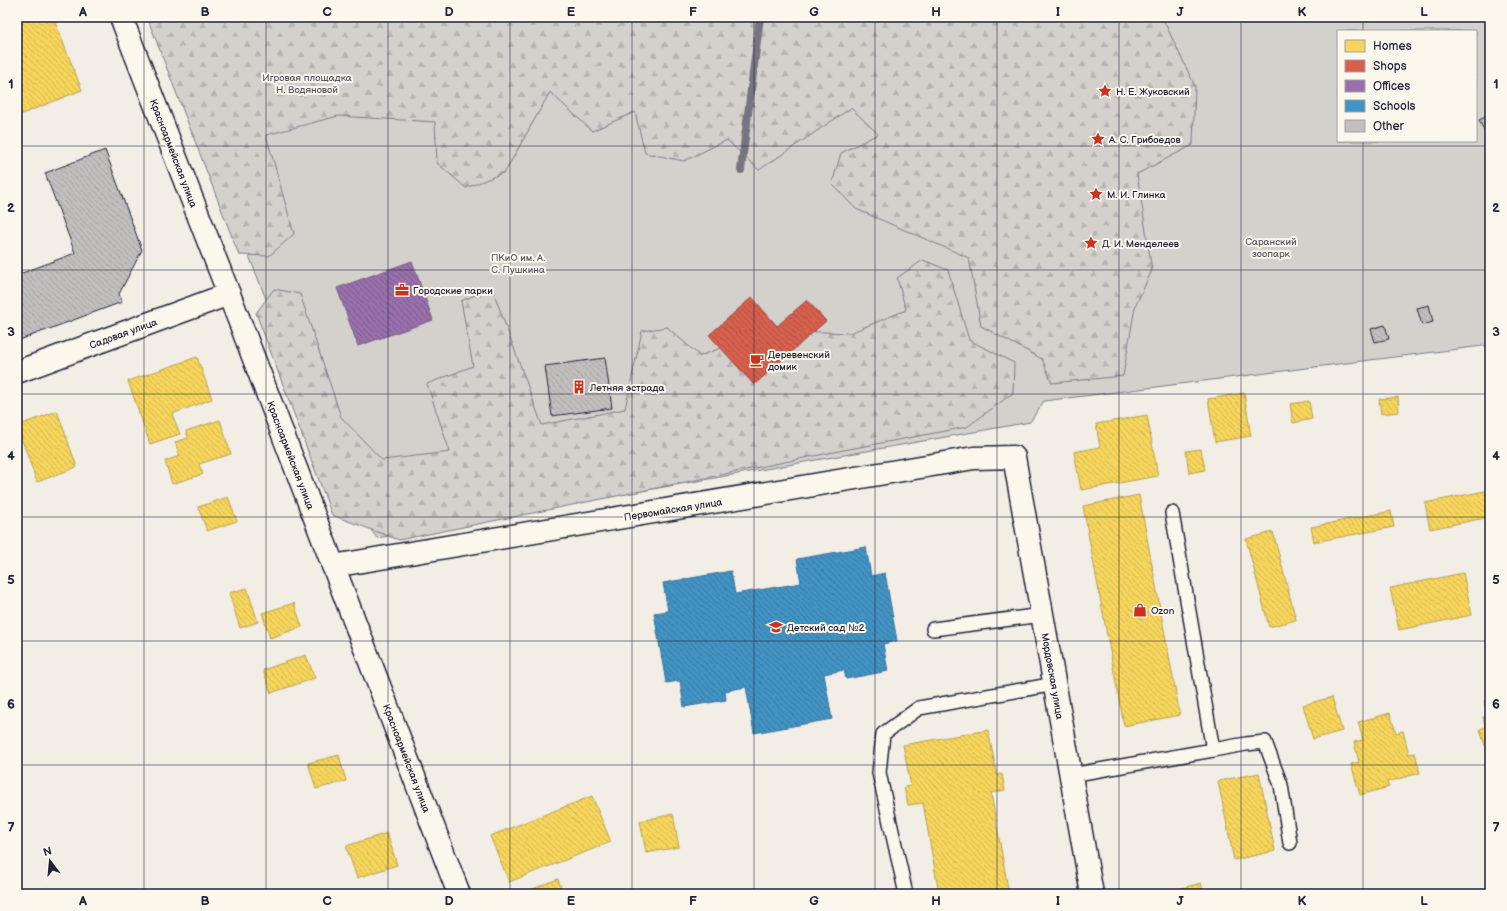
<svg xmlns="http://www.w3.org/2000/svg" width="1507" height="911" font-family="'Balsamiq Sans',sans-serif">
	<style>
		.green { fill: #d4d1cc; stroke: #7b7a84; fill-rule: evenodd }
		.forest { fill: url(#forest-firs); stroke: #7b7a84 }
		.homes { fill: url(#homes-back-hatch); stroke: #b69f52 }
		.shops { fill: url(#shops-back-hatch); stroke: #a04d48 }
		.offices { fill: url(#offices-back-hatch); stroke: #755989 }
		.schools { fill: url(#schools-back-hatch); stroke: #39719a }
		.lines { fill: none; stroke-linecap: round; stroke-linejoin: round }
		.stream { stroke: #76747f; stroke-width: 8 }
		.building { fill: url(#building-back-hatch); stroke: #22223b }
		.service-casing { stroke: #22223b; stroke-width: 16 }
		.minor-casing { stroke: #22223b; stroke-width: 25 }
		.service { stroke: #fbf7ec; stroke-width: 13 }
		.minor { stroke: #fbf7ec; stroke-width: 22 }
		.grid { fill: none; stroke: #22223b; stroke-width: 1; stroke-opacity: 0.55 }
		.labels { text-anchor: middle; stroke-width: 4; stroke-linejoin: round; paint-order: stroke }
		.park-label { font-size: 10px; fill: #575766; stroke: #fbf7ec }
		.poi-label { font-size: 10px; fill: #22223b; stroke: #fbf7ec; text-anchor: start }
		.street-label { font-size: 10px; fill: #22223b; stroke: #fbf7ec }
		.neatline { fill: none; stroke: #22223b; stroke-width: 1.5 }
		.grid-label { font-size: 13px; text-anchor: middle; font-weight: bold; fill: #22223b }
	</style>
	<defs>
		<pattern id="forest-firs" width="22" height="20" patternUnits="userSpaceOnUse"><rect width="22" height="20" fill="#d4d1cc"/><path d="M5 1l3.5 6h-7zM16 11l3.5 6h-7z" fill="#b6b3b0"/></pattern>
		<pattern id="homes-back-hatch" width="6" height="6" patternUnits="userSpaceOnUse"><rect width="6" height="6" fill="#f6d55c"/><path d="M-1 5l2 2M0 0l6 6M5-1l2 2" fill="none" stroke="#d3b751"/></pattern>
		<pattern id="shops-back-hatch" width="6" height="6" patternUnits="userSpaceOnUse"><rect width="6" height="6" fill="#d6604d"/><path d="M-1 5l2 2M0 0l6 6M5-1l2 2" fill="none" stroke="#ad4f41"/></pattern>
		<pattern id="offices-back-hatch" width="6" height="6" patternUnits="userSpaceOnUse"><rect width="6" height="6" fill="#9970ab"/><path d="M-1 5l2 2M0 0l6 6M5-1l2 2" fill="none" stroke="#7c5c8c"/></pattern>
		<pattern id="schools-back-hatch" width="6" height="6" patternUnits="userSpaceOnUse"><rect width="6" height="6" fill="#4393c3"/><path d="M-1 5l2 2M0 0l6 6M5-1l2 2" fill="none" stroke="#3878a0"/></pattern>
		<pattern id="building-back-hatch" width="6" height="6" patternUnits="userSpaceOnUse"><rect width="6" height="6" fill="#c2bebe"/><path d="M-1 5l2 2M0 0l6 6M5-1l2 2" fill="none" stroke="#a6a3a4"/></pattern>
	</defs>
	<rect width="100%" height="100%" fill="#f2eee5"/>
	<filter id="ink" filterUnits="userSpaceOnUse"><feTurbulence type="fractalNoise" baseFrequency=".025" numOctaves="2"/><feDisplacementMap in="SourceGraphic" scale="8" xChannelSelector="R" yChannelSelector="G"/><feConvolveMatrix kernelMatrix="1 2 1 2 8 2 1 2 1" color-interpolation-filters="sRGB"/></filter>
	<g filter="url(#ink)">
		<path class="green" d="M 154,17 L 1490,17 L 1490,345 L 1044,401 L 1030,422 L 377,538 L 344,495 ZM 1338,31 L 1476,31 L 1476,141 L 1338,141 Z"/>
		<g class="forest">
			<polygon points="147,17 1162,17 1195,86 1193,145 1137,174 1152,270 1135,307 1123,376 1052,383 1042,359 981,326 969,258 856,209 832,184 841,153 878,134 851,108 759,170 727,140 684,161 645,153 635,112 592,131 550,92 505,172 466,188 437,163 435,122 338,116 266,135 294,234 269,256 239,255"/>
			<polygon points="923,260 948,270 969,340 1014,363 1013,393 967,427 844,450 399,540 332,515 256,313 274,289 300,294 341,417 382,460 450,452 427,384 473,366 461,301 492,288 542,425 625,409 642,331 667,327 700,356 768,330 850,333 906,310 897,278"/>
		</g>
		<g class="homes">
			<polygon points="17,17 53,17 82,90 17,116"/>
			<polygon points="197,357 212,399 172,414 180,434 150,444 128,381"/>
			<polygon points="1244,393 1251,436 1215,442 1208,399"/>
			<polygon points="1398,397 1399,412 1381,414 1379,399"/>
			<polygon points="1309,401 1312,419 1293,423 1290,404"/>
			<polygon points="57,411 77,467 37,482 17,426"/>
			<polygon points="1147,415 1158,476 1081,490 1074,452 1100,447 1096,424"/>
			<polygon points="220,420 231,454 199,464 203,474 172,484 165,461 180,456 175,442 188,438 186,431"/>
			<polygon points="1201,449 1205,470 1189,473 1186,451"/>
			<polygon points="1490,490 1490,517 1430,529 1425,503"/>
			<polygon points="1139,495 1180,715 1124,726 1083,506"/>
			<polygon points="228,497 237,521 207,531 198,507"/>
			<polygon points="1391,511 1394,527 1314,542 1311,527"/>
			<polygon points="1273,532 1296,620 1269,627 1246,539"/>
			<polygon points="1463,573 1472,615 1399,630 1390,588"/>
			<polygon points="247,588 258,622 240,628 229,593"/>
			<polygon points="294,603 302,627 270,638 262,613"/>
			<polygon points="306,655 315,678 271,693 263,670"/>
			<polygon points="1332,697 1342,731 1313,739 1303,705"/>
			<polygon points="1490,699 1490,745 1485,746 1480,729 1485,727 1483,717 1488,716 1484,701"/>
			<polygon points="1390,713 1396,733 1403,731 1409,754 1415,753 1420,773 1387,782 1389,787 1360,795 1351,764 1359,762 1354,742 1363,740 1358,722"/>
			<polygon points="988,730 997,775 1002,774 1005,790 991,793 1009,894 939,894 923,803 908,805 904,787 911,786 903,745"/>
			<polygon points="339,755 346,781 316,789 308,763"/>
			<polygon points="1259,773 1275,851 1234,860 1218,781"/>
			<polygon points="592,796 611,842 509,882 490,836"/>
			<polygon points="673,814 679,847 646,853 640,821"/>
			<polygon points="387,833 397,865 357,878 346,846"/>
			<polygon points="558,879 563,894 520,894"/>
			<polygon points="1201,883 1204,894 1159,894"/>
		</g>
		<polygon class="shops" points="752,297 777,326 807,300 826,321 754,385 709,335"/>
		<polygon class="offices" points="412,261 433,320 358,346 337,288"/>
		<polygon class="schools" points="866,547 871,576 885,573 897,641 883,644 888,671 846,679 844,670 824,674 832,719 754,733 746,687 725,691 726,700 684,707 680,681 666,683 654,613 668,611 663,583 731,571 735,594 801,583 797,559"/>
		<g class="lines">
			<polyline class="stream" points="741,170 760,17"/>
		</g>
		<g class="building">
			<polygon points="1490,115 1490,143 1479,120"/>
			<polygon points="105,150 142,250 119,294 122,302 17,341 17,275 75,253 45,173"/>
			<polygon points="1429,305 1433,322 1422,325 1417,308"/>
			<polygon points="1385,325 1389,339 1375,342 1371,329"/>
			<polygon points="605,358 612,408 552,416 545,366"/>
		</g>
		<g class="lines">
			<g class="service-casing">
				<g id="service">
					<polyline points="933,629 1042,615"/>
					<polyline points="1213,750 1246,744 1265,742 1281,785 1290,843"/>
					<polyline points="1071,775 1213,750 1172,513"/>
					<polyline points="906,894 879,773 883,734 919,708 1055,684"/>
				</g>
			</g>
			<g class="minor-casing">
				<g id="minor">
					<polyline points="121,17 241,325 459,894"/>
					<polyline points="17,372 229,294"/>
					<polyline points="333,566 974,458 1014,457 1092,894"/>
				</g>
			</g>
			<use href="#service" class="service"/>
			<use href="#minor" class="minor"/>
		</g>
	</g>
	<path class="grid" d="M 144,17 L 144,894M 266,17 L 266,894M 388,17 L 388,894M 510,17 L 510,894M 632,17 L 632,894M 754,17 L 754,894M 875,17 L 875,894M 997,17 L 997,894M 1119,17 L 1119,894M 1241,17 L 1241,894M 1363,17 L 1363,31M 1363,141 L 1363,894M 17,146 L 1490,146M 17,270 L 1490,270M 17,394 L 1490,394M 17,517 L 1490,517M 17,641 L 1490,641M 17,765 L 1490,765"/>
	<defs>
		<g id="sight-bare" transform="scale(1.08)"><path d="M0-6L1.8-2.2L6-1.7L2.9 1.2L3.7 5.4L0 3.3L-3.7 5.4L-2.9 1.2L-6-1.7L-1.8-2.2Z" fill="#c8321e" stroke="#fbf7ec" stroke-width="2.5" paint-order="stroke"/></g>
		<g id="office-bare" transform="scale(1.08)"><path d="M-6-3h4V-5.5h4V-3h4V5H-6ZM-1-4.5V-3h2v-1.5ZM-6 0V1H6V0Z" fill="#c8321e" stroke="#fbf7ec" stroke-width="2.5" paint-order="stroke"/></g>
		<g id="cafe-bare" transform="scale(1.08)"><path d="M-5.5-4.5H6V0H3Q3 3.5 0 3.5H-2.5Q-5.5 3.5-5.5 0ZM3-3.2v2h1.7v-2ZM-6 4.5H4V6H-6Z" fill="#c8321e" stroke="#fbf7ec" stroke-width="2.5" paint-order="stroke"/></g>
		<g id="building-bare" transform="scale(1.08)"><path d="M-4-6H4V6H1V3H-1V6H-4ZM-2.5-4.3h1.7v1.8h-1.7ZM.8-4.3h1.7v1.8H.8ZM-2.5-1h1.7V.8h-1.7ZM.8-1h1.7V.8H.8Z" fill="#c8321e" stroke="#fbf7ec" stroke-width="2.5" paint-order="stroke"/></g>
		<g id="shop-bare" transform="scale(1.08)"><path d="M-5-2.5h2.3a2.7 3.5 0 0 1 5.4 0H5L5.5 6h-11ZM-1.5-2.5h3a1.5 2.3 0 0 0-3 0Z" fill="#c8321e" stroke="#fbf7ec" stroke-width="2.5" paint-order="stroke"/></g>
		<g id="school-bare" transform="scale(1.08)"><path d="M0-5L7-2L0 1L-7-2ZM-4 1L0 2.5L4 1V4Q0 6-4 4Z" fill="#c8321e" stroke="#fbf7ec" stroke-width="2.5" paint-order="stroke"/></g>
	</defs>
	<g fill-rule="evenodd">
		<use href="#sight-bare" x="1105" y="91"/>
		<use href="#sight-bare" x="1098" y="139"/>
		<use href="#sight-bare" x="1096" y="194"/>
		<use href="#sight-bare" x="1091" y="243"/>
		<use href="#office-bare" x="402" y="290"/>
		<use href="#cafe-bare" x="757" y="360"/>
		<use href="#building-bare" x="579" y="387"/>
		<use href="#shop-bare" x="1140" y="610"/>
		<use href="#school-bare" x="776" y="627"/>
	</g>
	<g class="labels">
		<g class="park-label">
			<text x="307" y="81">Игровая площадка<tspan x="307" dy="12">Н. Водяновой</tspan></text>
			<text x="1271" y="245">Саранский<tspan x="1271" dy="12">зоопарк</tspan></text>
			<text x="518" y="261">ПКиО им. А.<tspan x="518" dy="12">С. Пушкина</tspan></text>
		</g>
		<g class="poi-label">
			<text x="1116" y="95">Н. Е. Жуковский</text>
			<text x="1109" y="143">А. С. Грибоедов</text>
			<text x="1107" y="198">М. И. Глинка</text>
			<text x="1102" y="247">Д. И. Менделеев</text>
			<text x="413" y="294">Городские парки</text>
			<text x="768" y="358">Деревенский<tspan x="768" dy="12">домик</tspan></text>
			<text x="590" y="391">Летняя эстрада</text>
			<text x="1151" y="614">Ozon</text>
			<text x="787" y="631">Детский сад №2</text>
		</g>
		<g class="street-label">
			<text transform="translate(174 153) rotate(69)" y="4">Красноармейская улица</text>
			<text transform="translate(123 333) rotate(-20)" y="4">Садовая улица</text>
			<text transform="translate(291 455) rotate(69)" y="4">Красноармейская улица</text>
			<text transform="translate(673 509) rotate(-9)" y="4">Первомайская улица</text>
			<text transform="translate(1053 676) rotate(80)" y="4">Мордовская улица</text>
			<text transform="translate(407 758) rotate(69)" y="4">Красноармейская улица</text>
		</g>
	</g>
	<rect width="1507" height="911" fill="none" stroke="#fbf7ec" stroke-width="44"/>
	<rect x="1337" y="30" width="140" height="112" fill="#fbf7ec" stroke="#a4a2a5"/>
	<rect x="1345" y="40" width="20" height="12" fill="#f6d55c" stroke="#a4a2a5"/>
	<text x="1373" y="50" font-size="12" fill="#22223b">Homes</text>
	<rect x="1345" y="60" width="20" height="12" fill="#d6604d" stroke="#a4a2a5"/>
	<text x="1373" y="70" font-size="12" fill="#22223b">Shops</text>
	<rect x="1345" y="80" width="20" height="12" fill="#9970ab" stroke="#a4a2a5"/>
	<text x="1373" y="90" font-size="12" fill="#22223b">Offices</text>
	<rect x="1345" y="100" width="20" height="12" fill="#4393c3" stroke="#a4a2a5"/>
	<text x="1373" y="110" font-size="12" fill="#22223b">Schools</text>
	<rect x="1345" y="120" width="20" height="12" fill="#c2bebe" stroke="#a4a2a5"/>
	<text x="1373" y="130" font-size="12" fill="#22223b">Other</text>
	<g transform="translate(50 861) rotate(344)" stroke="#fbf7ec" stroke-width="3" paint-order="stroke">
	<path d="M0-3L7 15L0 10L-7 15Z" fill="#22223b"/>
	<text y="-6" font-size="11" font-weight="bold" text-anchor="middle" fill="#22223b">N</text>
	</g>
	<rect x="22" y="22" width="1463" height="867" class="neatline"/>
	<g class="grid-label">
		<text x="83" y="16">A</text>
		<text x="205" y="16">B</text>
		<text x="327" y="16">C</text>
		<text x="449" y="16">D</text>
		<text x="571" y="16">E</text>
		<text x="693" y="16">F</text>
		<text x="814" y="16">G</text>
		<text x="936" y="16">H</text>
		<text x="1058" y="16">I</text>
		<text x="1180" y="16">J</text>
		<text x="1302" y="16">K</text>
		<text x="1424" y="16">L</text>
		<text x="11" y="88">1</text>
		<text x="1496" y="88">1</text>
		<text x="11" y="212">2</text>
		<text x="1496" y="212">2</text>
		<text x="11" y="336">3</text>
		<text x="1496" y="336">3</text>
		<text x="11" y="460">4</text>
		<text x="1496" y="460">4</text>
		<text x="11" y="584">5</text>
		<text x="1496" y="584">5</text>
		<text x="11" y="708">6</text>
		<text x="1496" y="708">6</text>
		<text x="11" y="832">7</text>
		<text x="1496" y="832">7</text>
		<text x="83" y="905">A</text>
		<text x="205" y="905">B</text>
		<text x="327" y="905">C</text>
		<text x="449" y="905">D</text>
		<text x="571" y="905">E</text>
		<text x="693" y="905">F</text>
		<text x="814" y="905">G</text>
		<text x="936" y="905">H</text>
		<text x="1058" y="905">I</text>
		<text x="1180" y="905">J</text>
		<text x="1302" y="905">K</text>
		<text x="1424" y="905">L</text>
	</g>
</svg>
